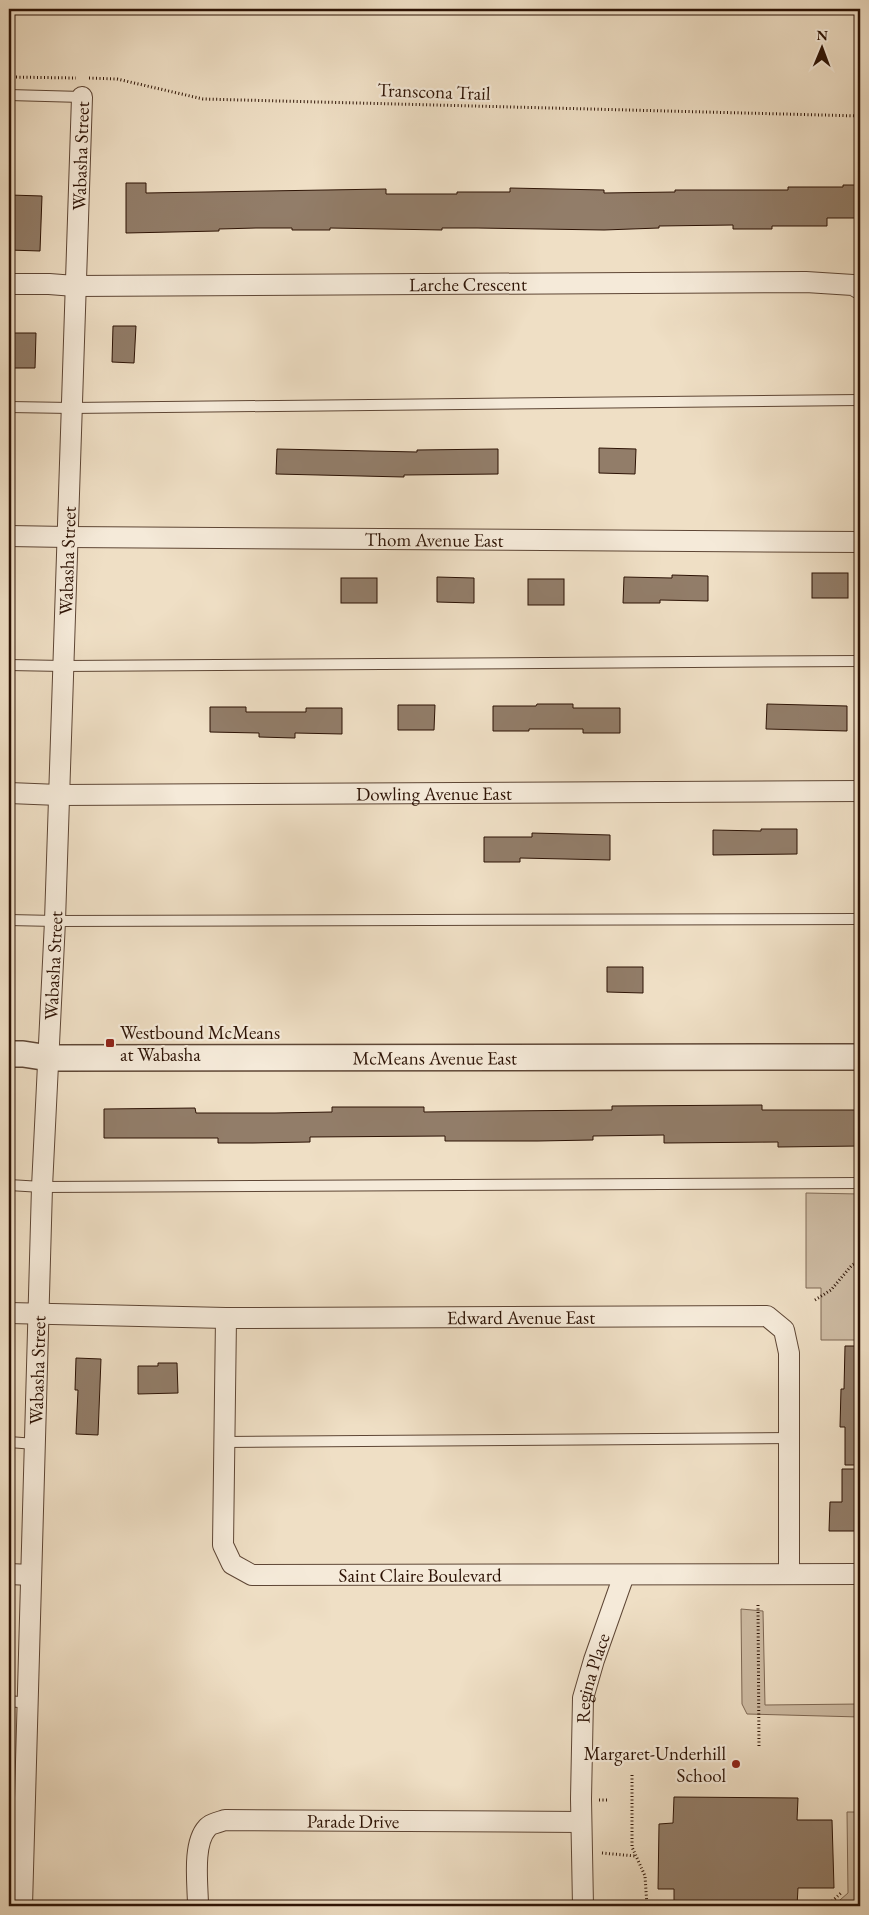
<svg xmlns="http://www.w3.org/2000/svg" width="869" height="1915" font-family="'EB Garamond',serif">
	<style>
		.green { fill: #cebca4; stroke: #7e6854 }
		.building { fill: #927d69; stroke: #2d1305 }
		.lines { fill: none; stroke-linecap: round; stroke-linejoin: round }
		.service-casing { stroke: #5e4635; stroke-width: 12 }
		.minor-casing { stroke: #5e4635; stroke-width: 22 }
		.tertiary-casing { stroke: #5e4635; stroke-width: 28 }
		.path { stroke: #2d1305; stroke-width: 3; stroke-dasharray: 1 2.5; stroke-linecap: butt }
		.service { stroke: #f5ead9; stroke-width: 10 }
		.minor { stroke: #f5ead9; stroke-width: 20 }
		.tertiary { stroke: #f5ead9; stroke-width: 25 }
		.poi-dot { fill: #8f2418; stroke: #f5ead9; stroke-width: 2 }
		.labels { text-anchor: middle; stroke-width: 4.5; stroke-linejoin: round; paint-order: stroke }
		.street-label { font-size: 19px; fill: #2d1305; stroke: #f5ead9 }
		.poi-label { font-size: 19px; fill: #2d1305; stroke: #f5ead9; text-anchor: start }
	</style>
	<rect width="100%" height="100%" fill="#efdfc5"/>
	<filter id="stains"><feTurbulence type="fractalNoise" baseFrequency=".004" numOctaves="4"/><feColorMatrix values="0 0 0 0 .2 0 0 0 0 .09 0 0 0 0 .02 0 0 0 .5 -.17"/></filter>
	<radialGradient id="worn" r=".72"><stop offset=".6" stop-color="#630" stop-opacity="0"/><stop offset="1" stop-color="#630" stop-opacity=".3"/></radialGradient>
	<g class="green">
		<polygon points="806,1193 860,1194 860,1340 821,1340 821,1288 806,1288"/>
		<polygon points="741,1609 763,1611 765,1705 860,1704 860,1717 747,1714 742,1704"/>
		<polygon points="847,1812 860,1812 860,1906 833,1906 848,1893"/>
	</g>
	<g class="building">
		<polygon points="126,183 146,183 146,193 386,189 386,194 457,194 457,192 510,192 510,188 604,190 604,193 675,192 675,190 788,190 788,187 843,187 843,185 860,185 860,218 827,218 827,226 772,226 772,229 733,229 733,225 659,226 659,228 604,230 477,228 442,228 442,230 330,228 330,230 292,230 292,228 256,228 219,229 219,231 126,233"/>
		<polygon points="10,195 42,196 40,251 9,250"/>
		<polygon points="113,326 136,326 134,363 112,362"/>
		<polygon points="11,333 36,333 35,368 10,368"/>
		<polygon points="599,448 636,449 635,474 599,473"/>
		<polygon points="277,449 417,452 417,450 498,449 498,474 404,475 404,477 276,474"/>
		<rect x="812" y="573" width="36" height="25"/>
		<polygon points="672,575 708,576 708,601 660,600 660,603 623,603 624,577 672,578"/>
		<polygon points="437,577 474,578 474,603 437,602"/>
		<rect x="341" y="578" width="36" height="25"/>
		<rect x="528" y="579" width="36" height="26"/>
		<polygon points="537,704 573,704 573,708 620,708 620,733 583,733 583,729 529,729 529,731 493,731 493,706 536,706"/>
		<polygon points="767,704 847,706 847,731 766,729"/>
		<polygon points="398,705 435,705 434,730 398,730"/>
		<polygon points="210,707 246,707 246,712 306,712 306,708 342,708 342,734 295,733 295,738 259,737 259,733 210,732"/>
		<polygon points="761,829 797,829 797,854 713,855 713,830 761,831"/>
		<polygon points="532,833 610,835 610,860 520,858 520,862 484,862 484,837 532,837"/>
		<polygon points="607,967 643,967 643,993 607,992"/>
		<polygon points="762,1105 762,1110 860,1110 860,1146 778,1147 778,1142 664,1143 664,1135 593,1136 593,1140 538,1141 445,1141 445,1136 310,1137 310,1142 253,1143 218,1143 218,1138 104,1138 104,1109 195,1108 196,1113 275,1113 332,1112 332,1107 424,1107 424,1112 502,1111 612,1110 612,1106"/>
		<polygon points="845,1346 860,1346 860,1465 845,1465 845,1427 840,1427 841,1389 844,1389"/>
		<polygon points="76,1358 101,1359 98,1435 76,1434 78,1390 75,1390"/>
		<polygon points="158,1363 177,1363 178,1393 138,1394 138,1366 158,1366"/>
		<polygon points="842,1469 860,1469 860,1531 829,1531 830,1502 842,1502"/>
		<polygon points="674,1797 798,1798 797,1820 832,1820 834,1888 798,1888 797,1906 674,1906 674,1889 658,1889 659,1824 673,1823"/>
	</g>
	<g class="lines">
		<g class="service-casing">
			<g id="service">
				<polyline points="9,95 82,97"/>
				<polyline points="9,407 71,408 860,400"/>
				<polyline points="9,665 63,666 860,661"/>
				<polyline points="9,920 55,921 860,919"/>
				<polyline points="9,1185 42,1187 860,1183"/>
				<polyline points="9,1442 35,1444"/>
				<polyline points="225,1442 789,1438"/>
				<polyline points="9,1701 28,1703"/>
			</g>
		</g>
		<g class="minor-casing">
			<g id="minor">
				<path id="s1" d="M 9,284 L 49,284 L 75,286 L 806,282 L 853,285 L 860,289"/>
				<path id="s2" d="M 9,536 L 67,537 L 860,542"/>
				<path id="s3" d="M 9,793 L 59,795 L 860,791"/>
				<path id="s4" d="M 9,1313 L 226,1318 L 767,1316 L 784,1330 L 789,1353 L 789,1574"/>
				<path id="s5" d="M 226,1318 L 223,1545 L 232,1564 L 252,1575 L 860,1574"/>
				<polyline points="9,1574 31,1575"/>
				<path id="s6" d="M 22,1906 L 42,1187 L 55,921 L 82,97"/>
				<path id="s7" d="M 198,1906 C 198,1886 192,1844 207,1828 C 210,1824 219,1822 225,1820 L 581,1822"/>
				<path id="s8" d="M 583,1906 L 581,1799 L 583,1698 L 594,1660 L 624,1575"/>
			</g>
		</g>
		<g class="tertiary-casing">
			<g id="tertiary">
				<path id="s9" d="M 9,1054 L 23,1054 L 49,1058 L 860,1057"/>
			</g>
		</g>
		<g class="path">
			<polyline points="9,77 76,78"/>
			<polyline points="89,78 117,79 203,99 860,116"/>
			<polyline points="815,1300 831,1290 852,1265 860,1261"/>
			<polyline points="758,1605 759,1748"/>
			<polyline points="632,1775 632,1847 645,1876 647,1906"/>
			<polyline points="599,1800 609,1800"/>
			<polyline points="602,1853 635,1856"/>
			<polyline points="827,1906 841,1893"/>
		</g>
		<use href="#service" class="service"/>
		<use href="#minor" class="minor"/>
		<use href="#tertiary" class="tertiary"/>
	</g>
	<g class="poi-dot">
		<rect x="105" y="1038" width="10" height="10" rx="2.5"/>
		<circle cx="736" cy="1764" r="5"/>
	</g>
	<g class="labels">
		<g class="street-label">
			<text transform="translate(434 91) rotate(2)" y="7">Transcona Trail</text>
			<text dy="7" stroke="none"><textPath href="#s6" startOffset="1751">Wabasha Street</textPath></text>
			<text dy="7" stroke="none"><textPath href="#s1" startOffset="459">Larche Crescent</textPath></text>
			<text dy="7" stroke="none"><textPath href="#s2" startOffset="425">Thom Avenue East</textPath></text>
			<text dy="7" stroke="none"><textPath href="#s6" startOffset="1346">Wabasha Street</textPath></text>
			<text dy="7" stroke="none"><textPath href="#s3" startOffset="425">Dowling Avenue East</textPath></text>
			<text dy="7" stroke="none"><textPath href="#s6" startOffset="941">Wabasha Street</textPath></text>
			<text dy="7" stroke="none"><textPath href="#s9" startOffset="426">McMeans Avenue East</textPath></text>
			<text dy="7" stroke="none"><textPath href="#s4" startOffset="512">Edward Avenue East</textPath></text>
			<text dy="7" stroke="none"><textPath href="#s6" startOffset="536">Wabasha Street</textPath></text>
			<text dy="7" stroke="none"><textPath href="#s5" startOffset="439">Saint Claire Boulevard</textPath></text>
			<text dy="7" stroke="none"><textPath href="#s8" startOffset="229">Regina Place</textPath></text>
			<text dy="7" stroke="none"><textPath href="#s7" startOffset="228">Parade Drive</textPath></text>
		</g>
		<g class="poi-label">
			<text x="120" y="1039">Westbound McMeans<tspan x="120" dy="22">at Wabasha</tspan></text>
			<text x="726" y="1760" text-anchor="end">Margaret-Underhill<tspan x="726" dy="22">School</tspan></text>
		</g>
	</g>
	<rect width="869" height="1915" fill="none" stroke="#efdfc5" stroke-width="30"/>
	<rect x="10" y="10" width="849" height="1895" fill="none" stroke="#2d1305" stroke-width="2.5"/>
	<rect x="15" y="15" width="839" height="1885" fill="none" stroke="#2d1305"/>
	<g transform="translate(822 48) rotate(1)" stroke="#f5ead9" stroke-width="4" paint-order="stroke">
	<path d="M0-4L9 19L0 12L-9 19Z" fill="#2d1305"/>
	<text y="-8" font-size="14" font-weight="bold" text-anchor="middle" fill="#2d1305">N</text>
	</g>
	<rect width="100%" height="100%" filter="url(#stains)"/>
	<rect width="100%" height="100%" fill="url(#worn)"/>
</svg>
